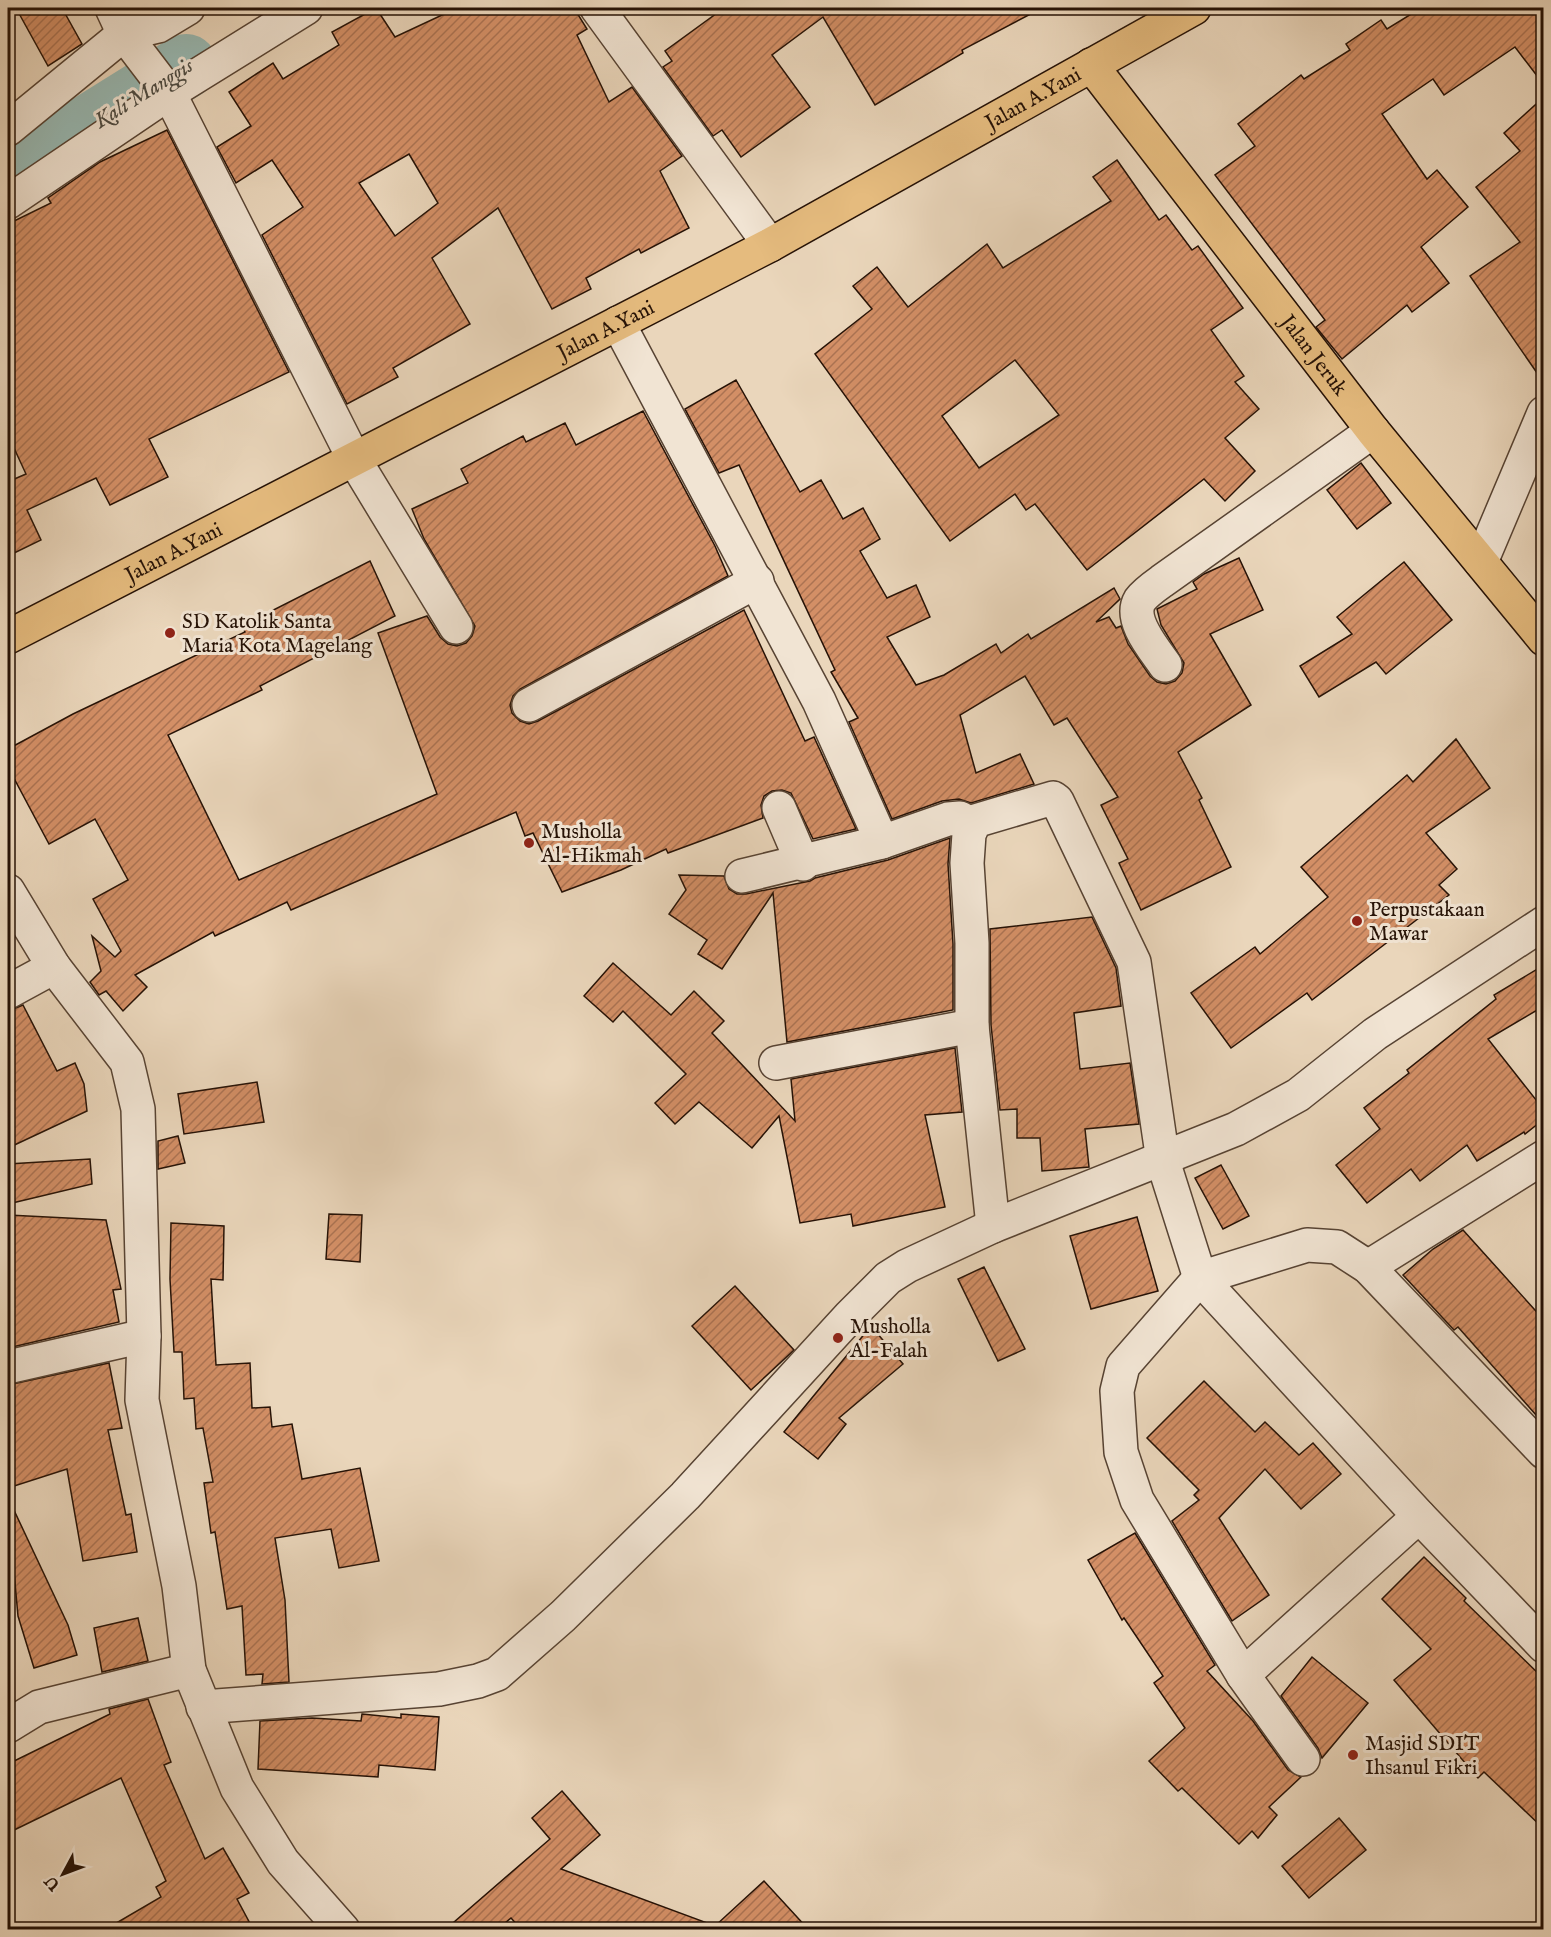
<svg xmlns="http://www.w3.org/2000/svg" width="1551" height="1937" font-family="'IM FELL English',serif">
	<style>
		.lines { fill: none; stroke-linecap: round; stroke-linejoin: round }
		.river { stroke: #98b9b3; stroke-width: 64 }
		.building { fill: url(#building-hatch); stroke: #261206; stroke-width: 1.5; fill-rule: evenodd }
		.minor-casing { stroke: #574333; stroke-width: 36 }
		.major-casing { stroke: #261206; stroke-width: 36 }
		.highway-casing { stroke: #261206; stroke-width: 36 }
		.minor { stroke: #f1e4d3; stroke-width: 33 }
		.major { stroke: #e5bb7e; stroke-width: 33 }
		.highway { stroke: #e5bb7e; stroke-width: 33 }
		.poi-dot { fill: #8f2418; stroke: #f1e4d3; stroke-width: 2 }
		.labels { text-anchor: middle; stroke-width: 6; stroke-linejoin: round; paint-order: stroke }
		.street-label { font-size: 21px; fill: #261206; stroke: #f1e4d3 }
		.poi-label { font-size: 21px; fill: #261206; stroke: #f1e4d3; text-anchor: start }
		.water-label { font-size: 22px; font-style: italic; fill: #4e4c43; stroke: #f1e4d3 }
	</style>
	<defs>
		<pattern id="building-hatch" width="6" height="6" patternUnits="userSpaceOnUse" patternTransform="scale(1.5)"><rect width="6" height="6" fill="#d38f66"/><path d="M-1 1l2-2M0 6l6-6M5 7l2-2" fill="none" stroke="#ab7352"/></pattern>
	</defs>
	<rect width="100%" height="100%" fill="#ead6bb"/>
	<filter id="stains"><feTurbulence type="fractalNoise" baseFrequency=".00333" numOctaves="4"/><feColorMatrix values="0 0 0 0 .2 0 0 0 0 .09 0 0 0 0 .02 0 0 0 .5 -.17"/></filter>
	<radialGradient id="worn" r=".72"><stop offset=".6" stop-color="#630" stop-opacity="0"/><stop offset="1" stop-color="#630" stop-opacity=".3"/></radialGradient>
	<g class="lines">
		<polyline class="river" points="8,177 186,66"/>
	</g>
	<g class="building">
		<polygon points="16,8 62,8 82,44 48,66"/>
		<path d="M 376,8 L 395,37 L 457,8 L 574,8 L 587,29 L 577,35 L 609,102 L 632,87 L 682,156 L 660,171 L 689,228 L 641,253 L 639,249 L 586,278 L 591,289 L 552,309 L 498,208 L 432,258 L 470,324 L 393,368 L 398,377 L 347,404 L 262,235 L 303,207 L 272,160 L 236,183 L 217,147 L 251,126 L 229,92 L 273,63 L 283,79 L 339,45 L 332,32 ZM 409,154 L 438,203 L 395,236 L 359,183 Z"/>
		<polygon points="724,8 1042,8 962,50 963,53 875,105 823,17 772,55 810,107 741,157 722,130 713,136 663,67 672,61 665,51"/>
		<polygon points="1421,8 1544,8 1544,85 1515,47 1444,95 1433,79 1382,114 1427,179 1437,170 1468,207 1421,247 1449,283 1412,312 1407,305 1342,359 1316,327 1325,320 1215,175 1255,146 1238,124 1301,75 1304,79 1350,50 1346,44 1381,20 1387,29"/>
		<polygon points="1544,97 1544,383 1470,276 1520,242 1476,187 1520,151 1504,133"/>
		<polygon points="167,130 289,372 149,439 168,477 110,505 96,478 27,510 41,540 8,556 8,470 12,480 26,474 8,435 8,224 51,203 48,198 100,162"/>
		<path d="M 1117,160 L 1159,220 L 1166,215 L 1192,250 L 1198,246 L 1243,308 L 1211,330 L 1244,376 L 1235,382 L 1259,409 L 1225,438 L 1255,471 L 1225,501 L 1204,479 L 1087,570 L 1035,504 L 1026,510 L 1015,494 L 950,541 L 815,354 L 872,309 L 853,286 L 877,267 L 908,307 L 987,244 L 1003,268 L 1111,201 L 1093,177 ZM 1015,360 L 1059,415 L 979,468 L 942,416 Z"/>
		<polygon points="736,380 800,492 821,480 843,519 863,508 880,539 860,551 887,598 916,585 930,617 887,637 916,685 944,675 996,644 1001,653 1028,634 1031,639 1114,588 1120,599 1096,622 1109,617 1116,628 1121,626 1128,644 1150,676 1157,682 1166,684 1175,681 1182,673 1184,663 1161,625 1157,609 1197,589 1193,582 1204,574 1239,558 1263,610 1210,634 1251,705 1178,752 1202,798 1199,800 1231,867 1141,910 1119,863 1128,859 1101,805 1118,797 1067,718 1054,725 1025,676 960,715 976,773 1020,754 1034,784 971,803 959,799 942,801 892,819 849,722 858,718 831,672 835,670 739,465 719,473 685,409"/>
		<polygon points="643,411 715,546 728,576 520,689 513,696 510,705 512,713 520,721 529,724 538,721 744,610 805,741 814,737 856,829 813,839 791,793 782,790 772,791 764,796 761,805 763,818 668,853 666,849 621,870 562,892 533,833 525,836 516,812 291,910 287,902 215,936 213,932 135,975 147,987 123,1011 106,991 99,995 90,982 101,971 92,936 115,957 121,951 93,899 128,880 95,819 49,844 8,767 8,749 73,714 245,632 242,626 370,561 395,616 260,686 262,690 168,735 239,880 437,794 378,633 427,616 440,637 448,644 457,646 466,643 472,636 475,626 424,539 412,509 468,483 461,469 523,436 526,442 565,423 576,445"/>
		<polygon points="1361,463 1391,503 1357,529 1327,490"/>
		<polygon points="1404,562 1452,620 1386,674 1376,662 1319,697 1300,666 1352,634 1337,617"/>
		<polygon points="1456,739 1490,788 1426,833 1457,869 1439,885 1449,895 1312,1000 1307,993 1231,1048 1191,993 1255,947 1260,954 1328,897 1301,867 1407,775 1413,782"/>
		<polygon points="950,838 948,864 953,944 953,1010 787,1042 773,893 722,969 698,954 707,940 669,914 686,890 679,875 724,876 729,889 737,894 746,894 810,881 815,878 888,860"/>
		<polygon points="1092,917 1116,968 1121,1006 1074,1013 1080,1069 1130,1063 1139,1124 1085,1129 1089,1167 1042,1171 1040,1138 1017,1138 1017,1109 1000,1110 991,1025 990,929"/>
		<polygon points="613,963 671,1015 694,991 724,1021 712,1033 795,1121 791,1079 955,1048 962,1112 925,1115 945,1207 853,1226 851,1214 800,1223 779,1116 752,1148 699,1102 675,1124 655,1103 686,1074 623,1011 613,1022 584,996"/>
		<polygon points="1544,965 1544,1006 1488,1039 1544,1110 1544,1119 1525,1134 1524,1132 1477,1161 1467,1145 1420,1181 1411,1169 1367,1203 1336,1165 1380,1129 1364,1108 1409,1073 1407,1070 1496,999 1494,995"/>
		<polygon points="23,1005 57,1071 75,1063 84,1084 87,1111 8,1148 8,1011"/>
		<polygon points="257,1082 264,1122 184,1134 178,1094"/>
		<polygon points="178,1136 185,1163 158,1169 158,1141"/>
		<polygon points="90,1159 92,1184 8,1204 8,1164"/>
		<polygon points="1221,1165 1249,1216 1223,1229 1195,1178"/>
		<polygon points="329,1214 362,1215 360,1262 326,1259"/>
		<polygon points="8,1215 106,1220 121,1289 113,1290 119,1322 8,1348"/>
		<polygon points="1137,1217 1158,1291 1091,1309 1070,1236"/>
		<polygon points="171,1223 224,1226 223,1280 211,1279 216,1365 250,1363 252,1408 270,1407 272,1427 292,1424 302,1479 360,1468 379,1561 339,1568 331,1529 275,1538 285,1600 289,1682 262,1684 263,1674 246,1675 242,1606 227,1609 215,1532 211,1533 204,1483 213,1482 203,1428 196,1429 194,1398 184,1399 182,1352 174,1352 170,1279"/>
		<polygon points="1463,1230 1544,1320 1544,1424 1458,1327 1454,1330 1403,1275 1433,1249"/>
		<polygon points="984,1267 1025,1349 998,1361 958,1279"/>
		<polygon points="735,1286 794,1350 751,1390 692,1326"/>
		<polygon points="871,1326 903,1364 839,1418 846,1424 818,1459 784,1432"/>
		<polygon points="109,1363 122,1428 108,1430 126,1515 131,1514 137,1552 83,1561 67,1469 8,1488 8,1385"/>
		<polygon points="1204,1381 1255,1432 1265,1422 1299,1455 1313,1443 1341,1474 1301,1509 1265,1469 1219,1518 1269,1595 1232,1621 1172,1521 1199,1500 1194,1495 1199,1490 1147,1438"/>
		<polygon points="8,1506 12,1506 68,1625 77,1655 34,1668 18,1616"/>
		<polygon points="1135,1533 1215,1665 1207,1671 1253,1721 1288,1770 1301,1777 1269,1807 1277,1815 1258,1838 1252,1831 1239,1844 1182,1788 1178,1791 1149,1761 1185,1728 1154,1683 1163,1676 1124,1618 1122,1620 1088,1560"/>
		<polygon points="1424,1557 1466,1598 1464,1601 1544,1679 1544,1829 1484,1772 1478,1778 1394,1680 1431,1649 1382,1599"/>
		<polygon points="138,1618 148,1661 102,1672 94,1628"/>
		<polygon points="1312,1657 1368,1703 1322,1758 1318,1748 1281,1696"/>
		<polygon points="148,1699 171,1762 164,1765 205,1859 223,1848 249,1893 237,1899 253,1929 106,1929 161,1897 156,1887 166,1881 121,1778 8,1833 8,1764 110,1714 109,1709"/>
		<polygon points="362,1714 401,1718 401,1714 439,1717 435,1770 379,1765 378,1777 258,1769 260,1721 312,1718 361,1721"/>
		<polygon points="562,1791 600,1835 561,1869 715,1926 764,1881 808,1929 521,1929 511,1918 498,1929 446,1929 550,1839 532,1818"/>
		<polygon points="1339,1818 1366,1850 1309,1898 1282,1866"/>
	</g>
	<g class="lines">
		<g class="minor-casing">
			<g id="minor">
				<polyline points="112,8 124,34 169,93 354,459 456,627"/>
				<polyline points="597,8 770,245"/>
				<polyline points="8,129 124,34 158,26 188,8"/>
				<polyline points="8,202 169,93 306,8"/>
				<polyline points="618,323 819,701 882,842"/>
				<polyline points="1481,562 1544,413"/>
				<path d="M 1165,665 C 1155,650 1128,620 1140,600 C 1145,593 1155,586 1162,581 L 1373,431"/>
				<polyline points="529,705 757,581"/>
				<polyline points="779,808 803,864"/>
				<polyline points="742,876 882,842 948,819 960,818 971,824"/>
				<polyline points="8,891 54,967 127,1062 138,1109 144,1336 142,1400 179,1586 189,1670 237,1788 283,1862 343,1930"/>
				<polyline points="8,992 54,967"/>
				<polyline points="776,1063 972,1026"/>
				<polyline points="993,1226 972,1026 972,943 967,863 969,834 975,821 1053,798 1057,801 1134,962 1163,1161 1200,1278 1419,1516 1544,1646"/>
				<polyline points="1368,1267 1544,1157"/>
				<polyline points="8,1367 144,1336"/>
				<polyline points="1243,1675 1419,1516"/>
				<polyline points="203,1707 439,1689 478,1681 497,1674 563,1616 685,1496 850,1316 888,1278 907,1266 993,1226 1236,1129 1298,1095 1375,1034 1544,923"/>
				<polyline points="8,1726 39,1707 189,1670"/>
				<polyline points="1303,1759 1243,1675 1137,1500 1121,1452 1117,1391 1123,1366 1200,1278 1307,1245 1337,1247 1368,1267 1544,1452"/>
			</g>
		</g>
		<g class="major-casing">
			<g id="major">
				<path id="s1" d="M 1091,65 L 1373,431 L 1544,639"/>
			</g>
		</g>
		<g class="highway-casing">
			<g id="highway">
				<path id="s2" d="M 8,637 L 770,245 L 1194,8"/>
			</g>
		</g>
		<use href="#minor" class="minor"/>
		<use href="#major" class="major"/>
		<use href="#highway" class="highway"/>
	</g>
	<g class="poi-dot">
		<circle cx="170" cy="633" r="6"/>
		<circle cx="529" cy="843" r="6"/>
		<circle cx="1357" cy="921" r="6"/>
		<circle cx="838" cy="1338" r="6"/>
		<circle cx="1353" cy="1755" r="6"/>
	</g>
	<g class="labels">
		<g class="street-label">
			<text dy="7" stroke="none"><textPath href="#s2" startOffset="1158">Jalan A.Yani</textPath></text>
			<text dy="7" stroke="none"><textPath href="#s2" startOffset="672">Jalan A.Yani</textPath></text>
			<text dy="7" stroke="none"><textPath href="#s1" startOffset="366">Jalan Jeruk</textPath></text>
			<text dy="7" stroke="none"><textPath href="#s2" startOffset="186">Jalan A.Yani</textPath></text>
		</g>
		<g class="poi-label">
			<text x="182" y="628">SD Katolik Santa<tspan x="182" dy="24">Maria Kota Magelang</tspan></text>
			<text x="541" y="838">Musholla<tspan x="541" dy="24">Al-Hikmah</tspan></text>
			<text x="1369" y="916">Perpustakaan<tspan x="1369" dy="24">Mawar</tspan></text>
			<text x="850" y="1333">Musholla<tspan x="850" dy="24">Al-Falah</tspan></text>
			<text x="1365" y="1750">Masjid SDIT<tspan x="1365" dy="24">Ihsanul Fikri</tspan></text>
		</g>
		<g class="water-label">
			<text transform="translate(143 92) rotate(-32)" y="8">Kali Manggis</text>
		</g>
	</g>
	<rect width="1551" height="1937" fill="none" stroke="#ead6bb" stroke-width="30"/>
	<rect x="9" y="9" width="1533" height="1919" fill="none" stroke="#261206" stroke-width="3"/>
	<rect x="15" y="15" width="1521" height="1907" fill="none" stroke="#261206" stroke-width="1.5"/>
	<g transform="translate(63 1874) rotate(229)" stroke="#f1e4d3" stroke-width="4.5" paint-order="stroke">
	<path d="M0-4.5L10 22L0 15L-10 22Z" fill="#261206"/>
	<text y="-9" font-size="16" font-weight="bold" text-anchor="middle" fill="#261206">U</text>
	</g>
	<rect width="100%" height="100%" filter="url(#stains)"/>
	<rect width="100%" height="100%" fill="url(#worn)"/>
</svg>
